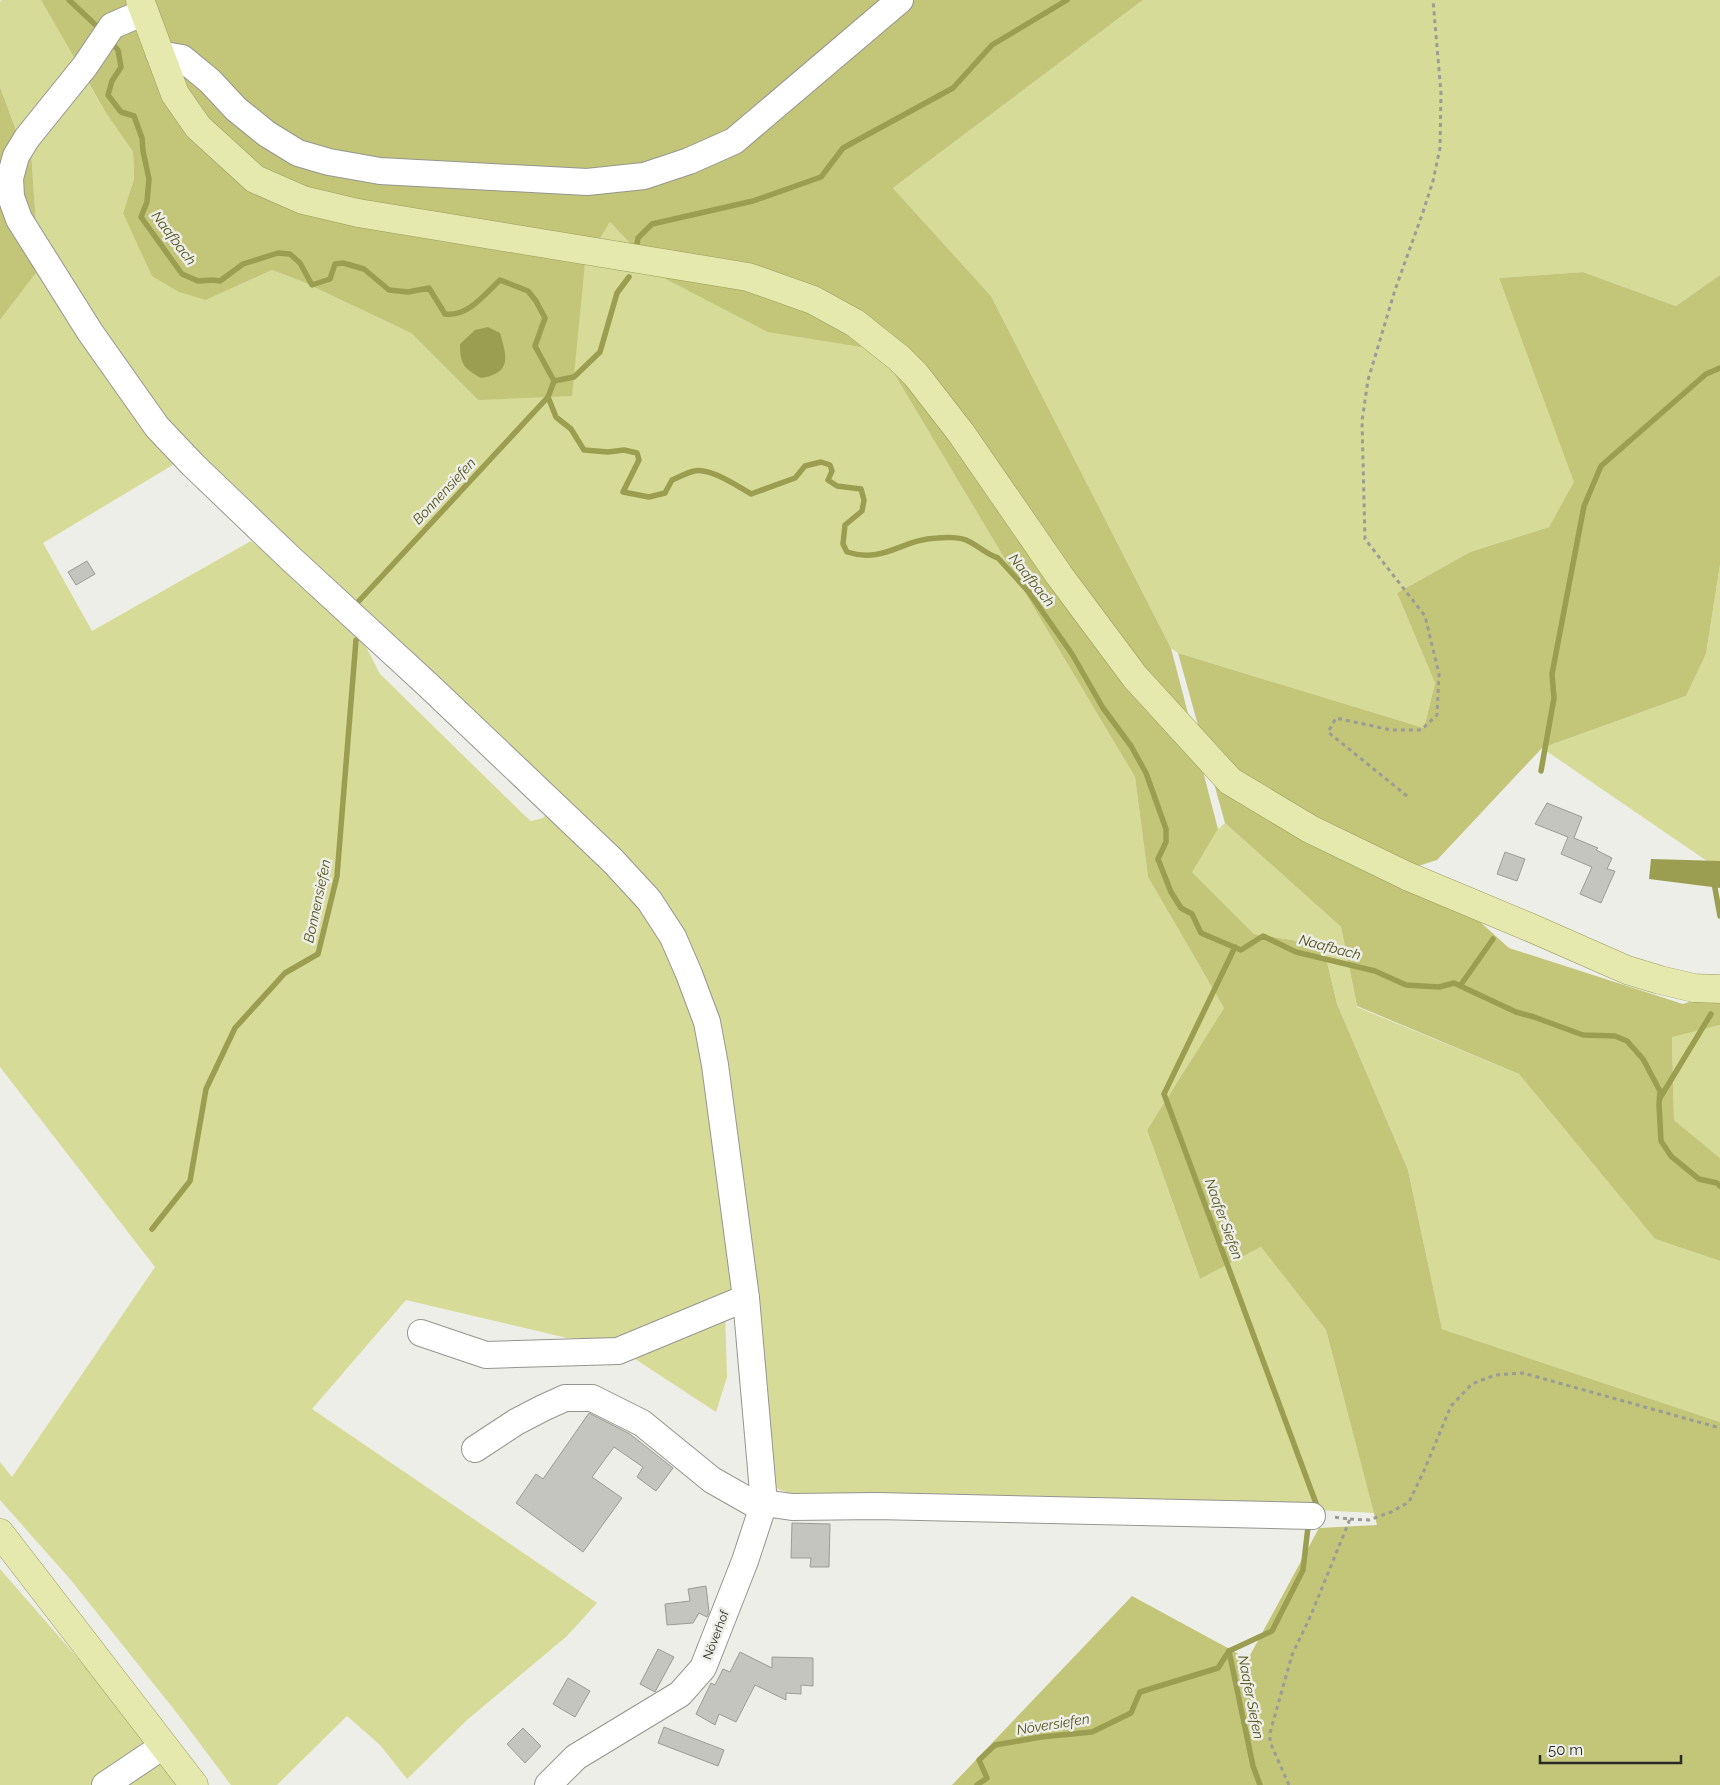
<svg xmlns="http://www.w3.org/2000/svg" width="1720" height="1785" font-family="Raleway,sans-serif">
	<style>
		.green { fill: #d7db98 }
		.forest { fill: #c3c678 }
		.water { fill: #9b9e50 }
		.lines { fill: none; stroke-linecap: round; stroke-linejoin: round }
		.stream { stroke: #9b9e50; stroke-width: 5.5 }
		.building { fill: #c5c5bf; stroke: #9b9c96 }
		.minor-casing { stroke: #959590; stroke-width: 28 }
		.major-casing { stroke: #999c5b; stroke-width: 29 }
		.path { stroke: #9b9b97; stroke-width: 3; stroke-dasharray: 4 4; stroke-linecap: butt }
		.minor { stroke: #fff; stroke-width: 26 }
		.major { stroke: #e6e9ad; stroke-width: 28 }
		.labels { text-anchor: middle; stroke-width: 5; stroke-linejoin: round; paint-order: stroke }
		.street-label { font-size: 12px; fill: #292927; stroke: #eeeee8 }
		.water-label { font-size: 14px; font-style: italic; fill: #525319; stroke: #eeeee8 }
	</style>
	<rect width="100%" height="100%" fill="#eeeee8"/>
	<g class="green">
		<polygon points="1,0 41,0 78,64 16,130 0,87 0,3"/>
		<polygon points="1143,0 1720,0 1720,275 1676,306 1583,272 1499,278 1575,482 1549,527 1470,552 1397,593 1435,683 1424,728 1178,653 1171,648 991,296 893,188"/>
		<polygon points="83,74 106,113 133,152 134,179 123,213 206,300 272,270 301,281 411,333 478,400 585,263 610,222 662,277 880,350 1135,777 1148,877 1224,1008 1147,1130 1200,1279 1261,1247 1326,1330 1374,1513 1295,1509 794,1495 773,1487 724,1069 673,924 162,423 37,243 31,151"/>
		<polygon points="39,269 176,463 43,543 92,631 251,541 354,623 380,674 522,813 531,821 543,818 552,809 642,900 699,1017 742,1298 628,1339 567,1338 406,1300 312,1409 597,1603 567,1636 467,1720 407,1779 380,1745 347,1716 277,1785 231,1785 180,1717 70,1579 0,1500 0,1462 12,1477 155,1267 0,1067 0,320"/>
		<polygon points="1720,565 1720,870 1542,748 1686,696 1706,654"/>
		<polygon points="1225,823 1341,927 1357,1007 1519,1074 1655,1239 1720,1261 1720,1422 1442,1329 1408,1170 1337,1004 1323,945 1254,934 1191,871 1218,829"/>
		<polygon points="1720,1025 1720,1158 1674,1120 1672,1036"/>
		<polygon points="725,1313 727,1377 716,1412 626,1353"/>
		<polygon points="0,1569 151,1742 90,1785 0,1785"/>
		<polygon points="162,1759 184,1785 114,1785"/>
	</g>
	<g class="forest">
		<polygon points="41,0 1143,0 893,188 991,296 1171,648 1218,829 1192,872 1254,934 1323,945 1337,1004 1408,1170 1442,1329 1720,1422 1720,1785 952,1785 1132,1596 1248,1659 1319,1528 1377,1525 1326,1330 1261,1247 1200,1279 1147,1130 1224,1008 1148,877 1135,777 880,350 768,332 662,277 610,222 585,263 572,396 478,400 411,333 301,281 272,270 206,300 179,292 152,276 123,213 134,179 133,152 106,113"/>
		<polygon points="0,87 16,130 31,151 39,269 0,320"/>
		<polygon points="1583,272 1676,306 1720,275 1720,565 1706,654 1686,696 1542,748 1437,860 1418,866 1509,948 1683,1004 1720,992 1720,1025 1672,1037 1674,1120 1720,1158 1720,1261 1655,1239 1519,1074 1357,1006 1341,927 1225,823 1178,653 1424,728 1435,683 1397,593 1470,552 1549,527 1574,482 1499,278"/>
	</g>
	<g class="water">
		<path d="M 488,327 L 500,333 C 507,357 512,373 481,378 C 464,368 460,365 460,344 L 475,330 Z"/>
		<polygon points="1651,859 1720,861 1720,888 1649,879"/>
	</g>
	<g class="lines">
		<g class="stream">
			<polyline points="69,0 102,31"/>
			<path d="M 109,40 L 118,50 L 121,67 L 112,81 L 108,95 L 121,112 L 134,116 L 142,138 L 143,151 L 149,179 L 147,202 L 141,217 L 182,274 L 198,281 L 213,280 L 220,281 L 243,264 L 278,253 L 290,254 L 300,263 L 312,285 L 330,279 L 335,264 L 343,263 L 364,269 L 389,290 L 408,292 L 429,288 L 445,314 C 468,317 485,294 500,280 L 528,291 L 536,301 L 545,318 L 535,346 L 554,381 L 548,397 L 556,417 L 571,429 L 584,450 L 608,452 L 624,450 L 637,453 L 639,460 L 623,492 L 649,497 L 665,493 L 672,480 C 679,477 686,473 694,471 C 709,467 738,486 751,494 L 795,478 L 805,466 L 821,462 L 830,465 L 832,471 L 828,480 L 837,486 L 861,489 L 864,500 L 862,511 L 845,525 L 843,544 L 847,552 C 884,564 902,539 937,538 C 946,537 961,537 968,541 C 979,546 987,555 998,558 L 1028,591 L 1072,654 L 1103,708 L 1131,746 L 1146,773 L 1166,829 L 1166,842 L 1158,859 L 1171,892 L 1181,908 L 1192,914 L 1201,933 L 1241,950 L 1263,936 L 1296,952 L 1375,971 L 1406,985 L 1439,987 L 1454,983 L 1516,1012 L 1534,1017 L 1583,1035 L 1615,1036 L 1627,1041 L 1643,1059 L 1660,1091 L 1659,1104 L 1661,1141 L 1671,1156 L 1699,1179 L 1717,1183 L 1720,1186"/>
			<polyline points="637,244 638,238 652,224 753,201 821,177 843,148 953,88 992,45 1067,0"/>
			<polyline points="554,381 574,377 600,352 617,293 629,277"/>
			<polyline points="358,602 548,397"/>
			<polyline points="1541,771 1554,698 1552,674 1584,506 1601,466 1706,374 1720,368"/>
			<polyline points="1720,878 1713,877 1720,916"/>
			<polyline points="1235,947 1164,1094 1317,1506"/>
			<polyline points="1460,986 1493,939"/>
			<polyline points="1660,1098 1711,1014"/>
			<polyline points="152,1229 190,1181 206,1089 235,1028 285,973 318,954 337,876 356,640"/>
			<polyline points="1229,1651 1272,1631 1303,1570 1308,1527"/>
			<polyline points="1229,1651 1253,1766 1260,1785"/>
			<polyline points="977,1785 987,1778 979,1760 995,1745 1041,1737 1092,1732 1131,1713 1140,1692 1218,1668 1229,1651"/>
		</g>
	</g>
	<g class="building">
		<polygon points="87,561 95,574 76,585 68,572"/>
		<polygon points="1547,803 1582,817 1574,838 1598,848 1596,850 1612,858 1607,869 1615,871 1601,903 1580,894 1592,867 1561,854 1568,837 1535,824"/>
		<polygon points="1505,852 1525,859 1517,881 1497,874"/>
		<polygon points="589,1413 630,1434 673,1468 656,1491 637,1477 643,1467 614,1447 592,1477 622,1498 583,1552 516,1503 536,1474 543,1479"/>
		<polygon points="792,1523 830,1524 829,1567 810,1567 811,1558 791,1558"/>
		<polygon points="706,1586 709,1612 707,1617 699,1613 693,1623 667,1625 665,1604 690,1601 688,1589"/>
		<polygon points="658,1649 674,1657 655,1692 640,1684"/>
		<polygon points="740,1652 772,1668 772,1657 813,1658 813,1686 801,1685 801,1694 786,1693 786,1700 755,1685 736,1722 719,1714 715,1725 696,1714 711,1683 715,1685 723,1669 730,1672"/>
		<polygon points="568,1678 590,1691 575,1717 553,1704"/>
		<polygon points="664,1727 724,1750 718,1766 658,1743"/>
		<polygon points="523,1728 541,1746 525,1763 507,1744"/>
	</g>
	<g class="lines">
		<g class="minor-casing">
			<g id="minor">
				<polyline points="144,12 112,26 85,66 27,138 16,156 10,178 11,197 19,219 90,332 157,427 193,465 289,557 428,685 613,861 649,900 673,937 689,974 707,1022 715,1065 746,1298 764,1503 745,1561 703,1668 680,1694 576,1757 548,1785"/>
				<polyline points="159,54 182,58 210,81 236,109 267,134 298,153 329,162 380,171 587,182 644,176 689,161 734,141 900,0"/>
				<polyline points="421,1333 486,1355 618,1351 746,1298"/>
				<polyline points="475,1449 516,1422 543,1408 565,1398 592,1398 642,1423 712,1480 763,1509"/>
				<polyline points="764,1503 792,1507 877,1506 1312,1516"/>
				<polyline points="105,1785 163,1746"/>
			</g>
		</g>
		<g class="major-casing">
			<g id="major">
				<polyline points="140,0 175,94 198,127 255,179 303,200 358,213 748,277 813,300 855,323 899,358 916,375 961,433 1059,575 1135,677 1230,781 1310,829 1407,876 1529,927 1627,970 1660,980 1694,988 1720,989"/>
				<polyline points="0,1533 194,1785"/>
			</g>
		</g>
		<g class="path">
			<polyline points="1407,796 1328,732 1336,718 1391,730 1421,730 1437,715 1439,674 1425,616 1365,539 1362,421 1368,380 1395,290 1423,212 1433,181 1440,148 1441,93 1433,0"/>
			<polyline points="1350,1519 1369,1520 1391,1512 1409,1502 1423,1473 1451,1406 1472,1384 1495,1375 1523,1373 1720,1428"/>
			<polyline points="1289,1785 1270,1742 1270,1733 1292,1655 1311,1615 1350,1519 1332,1517"/>
		</g>
		<use href="#minor" class="minor"/>
		<use href="#major" class="major"/>
	</g>
	<g class="labels">
		<g class="street-label">
			<text transform="translate(716 1635) rotate(-69)" y="4">Növerhof</text>
		</g>
		<g class="water-label">
			<text transform="translate(174 238) rotate(53)" y="5">Naafbach</text>
			<text transform="translate(444 491) rotate(-47)" y="5">Bonnensiefen</text>
			<text transform="translate(1032 580) rotate(51)" y="5">Naafbach</text>
			<text transform="translate(317 901) rotate(-78)" y="5">Bonnensiefen</text>
			<text transform="translate(1330 947) rotate(15)" y="5">Naafbach</text>
			<text transform="translate(1224 1219) rotate(70)" y="5">Naafer Siefen</text>
			<text transform="translate(1251 1697) rotate(79)" y="5">Naafer Siefen</text>
			<text transform="translate(1053 1724) rotate(-9)" y="5">Növersiefen</text>
		</g>
	</g>
	<path d="M1540 1755v8h141v-8" fill="none" stroke="#292927" stroke-width="2.5"/>
	<text x="1548" y="1755" font-size="15" fill="#292927" stroke="#eeeee8" stroke-width="4" paint-order="stroke">50 m</text>
</svg>
